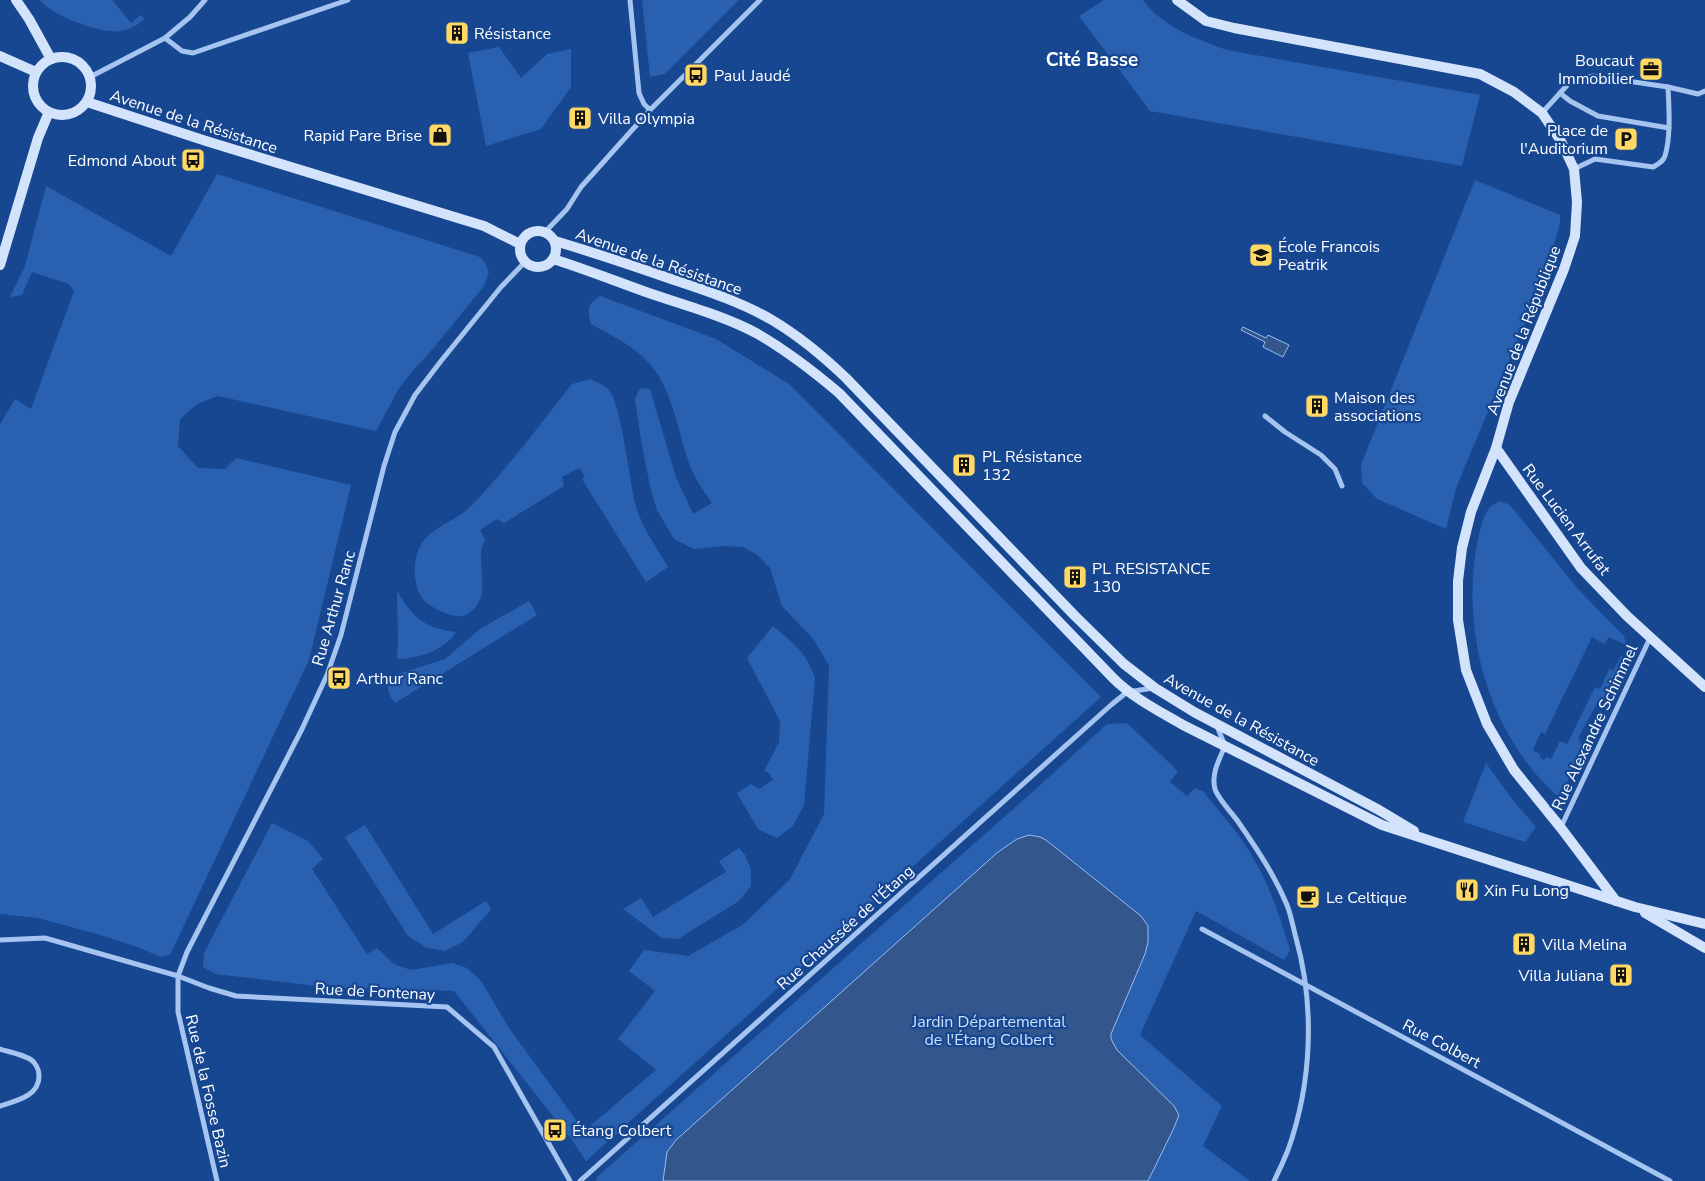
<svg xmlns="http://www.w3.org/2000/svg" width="1705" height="1181" font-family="'Nunito Sans',sans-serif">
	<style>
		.green { fill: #2961b0 }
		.water { fill: #33568d; stroke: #98bef3 }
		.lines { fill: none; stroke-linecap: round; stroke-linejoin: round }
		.street { stroke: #a5c4f0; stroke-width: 5 }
		.secondary { stroke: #d3e3fb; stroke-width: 10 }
		.labels { text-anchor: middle; stroke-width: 4.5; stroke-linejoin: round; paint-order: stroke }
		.poi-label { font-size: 16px; fill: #fff; stroke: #174791; text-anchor: start }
		.street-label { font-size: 16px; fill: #fff; stroke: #174791 }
		.park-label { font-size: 16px; fill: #cce0fb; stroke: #174791 }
		.quarter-label { font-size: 19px; font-weight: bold; fill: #fff; stroke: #174791 }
	</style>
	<rect width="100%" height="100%" fill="#174791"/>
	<g class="green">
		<path d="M 40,0 L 112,0 L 131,23 L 141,15 L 144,19 C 135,28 123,33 110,31 C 93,30 49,14 40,0 Z"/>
		<polygon points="642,0 739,0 665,74 650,77"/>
		<path d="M 1104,0 L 1143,0 C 1163,27 1196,39 1227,50 L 1480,95 L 1462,166 L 1150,111 L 1079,16 Z"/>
		<polygon points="499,47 521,78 547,54 571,49 571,87 541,129 486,146 468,53"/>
		<polygon points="217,174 480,257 485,263 489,272 484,286 431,351 411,373 398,390 376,431 218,396 197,404 180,419 178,446 198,468 225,469 236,458 351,485 309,660 170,955 160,957 140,948 97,934 38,918 0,914 0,424 15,399 31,409 74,291 69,284 32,272 22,295 10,297 25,266 46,186 171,256"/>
		<polygon points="1475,180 1560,215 1560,223 1547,270 1456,488 1446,529 1377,499 1362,483 1361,465"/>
		<path d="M 600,296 L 716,339 L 789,384 L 1101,697 L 586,1161 L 572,1140 L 454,991 L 325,987 L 216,974 L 203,967 L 204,953 L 272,823 L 308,841 L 323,859 L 312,869 L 367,954 L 377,948 L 394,964 L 411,970 L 452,963 L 467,968 L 481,981 L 509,1028 L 584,1131 L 656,1070 L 618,1039 L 655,991 L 629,971 L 644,950 L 688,956 L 744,924 L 790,879 L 824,814 L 829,666 L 814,640 L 782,606 L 770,568 L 756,554 L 743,547 L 724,546 L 694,549 L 674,539 L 657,510 L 651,491 L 642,446 L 635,399 L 640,388 L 650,389 L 676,477 L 693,514 L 712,503 C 702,489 693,476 688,460 C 677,427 672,388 648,362 C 633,345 610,335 591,324 C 587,309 587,305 600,296 Z"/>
		<path d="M 590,379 C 595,381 602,384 607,388 C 622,401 629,482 636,506 C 642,528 657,548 668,567 L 646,582 L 582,479 L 585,476 L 579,468 L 562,477 L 564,486 L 504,523 L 497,519 L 480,530 L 485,539 C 484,543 481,549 481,553 C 480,574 490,599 469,613 C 463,617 458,617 451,615 C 441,612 428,606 422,598 C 412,582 412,556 424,540 C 436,525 456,521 470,507 C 507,469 539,426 572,384 Z"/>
		<path d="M 1500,501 L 1510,505 L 1578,589 L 1623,635 L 1628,646 L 1609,637 L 1604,644 L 1592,637 L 1545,734 L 1541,732 L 1533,750 L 1541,755 L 1540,758 L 1544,760 L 1546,757 L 1551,759 L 1560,741 L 1567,744 L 1595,687 L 1600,689 L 1609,669 L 1613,671 L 1621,656 L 1628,659 L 1608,697 L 1598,701 L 1578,738 L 1584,749 L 1561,794 L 1556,795 C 1490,734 1462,637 1476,550 C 1478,538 1482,516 1490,507 C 1493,504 1498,503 1500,501 Z"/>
		<path d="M 397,591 C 413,618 425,628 456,632 C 453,636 449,641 445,644 C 433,654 412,659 397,659 L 398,641 Z"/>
		<path d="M 529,601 L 537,615 L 395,703 C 389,695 387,690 388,681 L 395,675 L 445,659 L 480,629 Z"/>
		<path d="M 773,626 C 794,644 805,650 815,678 L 804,805 L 793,826 L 777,838 L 758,829 L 737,793 L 751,784 L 759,789 L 773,780 L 768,772 L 764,771 L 779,742 L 780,721 L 747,658 Z"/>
		<path d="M 1127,723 L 1178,771 L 1170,782 L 1187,796 L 1195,788 L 1203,791 C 1216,808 1230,823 1242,840 C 1265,873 1279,912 1290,950 L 1284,960 L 1196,911 L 1140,1035 L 1222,1106 L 1203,1146 L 1250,1181 L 596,1181 L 597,1177 L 1037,788 L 1107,724 Z"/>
		<polygon points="1486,763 1512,799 1536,827 1525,842 1463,822"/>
		<polygon points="365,825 433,934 486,901 491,909 463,942 445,951 427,948 408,936 345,837"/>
		<polygon points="739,848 745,855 751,869 751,886 739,901 678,939 662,938 623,909 641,898 653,917 726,872 719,861"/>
	</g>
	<g class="water">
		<polygon points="1243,327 1266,338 1268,335 1289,345 1283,357 1263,347 1265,342 1241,330"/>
		<polygon points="1029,835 1040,837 1046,840 1141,916 1148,926 1148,942 1145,954 1111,1034 1111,1039 1117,1050 1174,1106 1179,1115 1173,1130 1148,1181 663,1181 667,1152 676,1140 998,852 1017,839"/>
	</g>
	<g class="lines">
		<g class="street">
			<polyline points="630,0 639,93 644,104 650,110"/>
			<polyline points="165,38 190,17 205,0"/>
			<polyline points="90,77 165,38 182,51 193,53 348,0"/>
			<polyline points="1560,93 1570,101 1598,116 1669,128"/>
			<polyline points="1542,113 1570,82 1593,76 1668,87 1698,94 1705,91"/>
			<path d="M 1574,169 L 1595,159 L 1653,167 C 1658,164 1663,162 1665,156 C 1671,136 1669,108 1668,87"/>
			<polyline points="545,232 567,209 581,187 650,110 760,0"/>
			<polyline points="1265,416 1285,432 1321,455 1335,469 1342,486"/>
			<path d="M 1217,726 L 1225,746 C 1219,760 1211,774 1215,789 C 1218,799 1233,814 1239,823 C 1257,849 1275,876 1287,905 C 1291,915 1293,927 1296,938 C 1315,1006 1312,1083 1288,1150 C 1284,1160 1279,1171 1274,1181"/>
			<polyline points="1561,827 1650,638"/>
			<polyline points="1202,929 1670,1181"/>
			<polyline points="0,940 45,938 178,976 209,988 236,996 447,1007 494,1047 570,1181"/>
			<path d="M 0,1049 C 9,1052 21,1054 30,1059 C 35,1062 39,1069 39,1075 C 40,1096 16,1101 0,1106"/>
			<polyline points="217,1181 178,1012 178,976 187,952 302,729 327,675 341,635 384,466 395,432 415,395 441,361 501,287 525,262"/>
			<polyline points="580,1181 1111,705 1127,692 1154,688"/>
		</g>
		<g class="secondary">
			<polyline points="16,0 29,19 51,59"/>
			<polyline points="1177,0 1206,21 1234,28 1480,74 1514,92 1542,113 1561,141 1574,169 1577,202 1575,236 1564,269 1509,402 1496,448 1471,512 1462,548 1458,581 1458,620 1466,670 1487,724 1514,770 1561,828 1616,901"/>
			<polyline points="0,56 36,72"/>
			<circle cx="62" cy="86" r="29"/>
			<polyline points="87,102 206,141 484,226 520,244"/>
			<circle cx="538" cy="249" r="18"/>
			<path d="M 555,241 C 595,253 634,266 674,280 C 707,291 741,302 772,320 C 799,336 823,356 846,378 L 1075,616 L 1124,664 L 1155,688 L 1194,712 L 1379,810 L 1414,831"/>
			<path d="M 553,259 C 585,269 615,281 646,292 C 683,305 722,315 756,333 C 786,350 813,371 839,393 L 1113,678 C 1133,698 1159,711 1183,725 L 1382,825 L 1635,907 L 1705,924"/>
			<polyline points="0,265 38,138 49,112"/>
			<polyline points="1496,448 1581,568 1627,616 1705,687"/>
			<polyline points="1645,913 1705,948"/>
		</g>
	</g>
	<defs>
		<g id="building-square" transform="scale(1.25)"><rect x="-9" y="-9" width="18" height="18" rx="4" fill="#ffd964" stroke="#174791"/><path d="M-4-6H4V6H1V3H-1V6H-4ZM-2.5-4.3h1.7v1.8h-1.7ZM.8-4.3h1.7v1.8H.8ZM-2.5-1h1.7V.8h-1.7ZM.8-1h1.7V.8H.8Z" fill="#111"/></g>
		<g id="office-square" transform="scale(1.25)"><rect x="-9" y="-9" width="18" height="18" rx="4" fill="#ffd964" stroke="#174791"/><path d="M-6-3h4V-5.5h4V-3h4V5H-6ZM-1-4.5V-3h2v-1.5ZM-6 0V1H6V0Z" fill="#111"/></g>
		<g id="bus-square" transform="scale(1.25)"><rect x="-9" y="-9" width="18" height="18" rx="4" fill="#ffd964" stroke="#174791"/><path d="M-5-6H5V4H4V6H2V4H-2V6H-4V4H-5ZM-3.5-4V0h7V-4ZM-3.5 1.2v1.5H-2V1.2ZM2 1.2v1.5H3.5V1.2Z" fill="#111"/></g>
		<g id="shop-square" transform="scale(1.25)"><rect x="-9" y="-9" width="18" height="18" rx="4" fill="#ffd964" stroke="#174791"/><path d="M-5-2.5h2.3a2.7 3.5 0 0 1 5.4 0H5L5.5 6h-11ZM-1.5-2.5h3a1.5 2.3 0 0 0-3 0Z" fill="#111"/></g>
		<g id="parking-square" transform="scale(1.25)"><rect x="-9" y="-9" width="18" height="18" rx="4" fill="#ffd964" stroke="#174791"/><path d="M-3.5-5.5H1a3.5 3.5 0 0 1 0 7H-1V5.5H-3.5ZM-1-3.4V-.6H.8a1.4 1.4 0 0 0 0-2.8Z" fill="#111"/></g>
		<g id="school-square" transform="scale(1.25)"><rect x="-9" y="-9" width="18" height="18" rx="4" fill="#ffd964" stroke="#174791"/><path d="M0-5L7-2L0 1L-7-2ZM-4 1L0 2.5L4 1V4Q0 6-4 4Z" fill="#111"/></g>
		<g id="restaurant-square" transform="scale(1.25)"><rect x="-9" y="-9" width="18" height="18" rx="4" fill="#ffd964" stroke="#174791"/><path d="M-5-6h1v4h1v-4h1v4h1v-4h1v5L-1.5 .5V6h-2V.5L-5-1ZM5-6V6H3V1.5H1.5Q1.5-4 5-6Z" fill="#111"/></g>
		<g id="cafe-square" transform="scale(1.25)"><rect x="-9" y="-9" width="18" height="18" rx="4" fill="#ffd964" stroke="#174791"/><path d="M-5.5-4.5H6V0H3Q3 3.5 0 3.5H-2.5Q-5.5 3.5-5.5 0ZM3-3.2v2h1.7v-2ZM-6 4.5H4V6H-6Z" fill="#111"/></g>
	</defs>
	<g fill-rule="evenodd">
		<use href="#building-square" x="457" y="33"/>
		<use href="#office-square" x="1651" y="69"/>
		<use href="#bus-square" x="696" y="75"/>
		<use href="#building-square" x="580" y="118"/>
		<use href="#shop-square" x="440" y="135"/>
		<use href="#parking-square" x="1626" y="139"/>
		<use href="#bus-square" x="193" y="160"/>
		<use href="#school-square" x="1261" y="255"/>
		<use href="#building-square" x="1317" y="406"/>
		<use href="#building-square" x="964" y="465"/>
		<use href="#building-square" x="1075" y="577"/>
		<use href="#bus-square" x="339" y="678"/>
		<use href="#restaurant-square" x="1467" y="890"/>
		<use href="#cafe-square" x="1308" y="897"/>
		<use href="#building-square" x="1524" y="944"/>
		<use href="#building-square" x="1621" y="975"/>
		<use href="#bus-square" x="555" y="1130"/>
	</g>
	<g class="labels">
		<g class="poi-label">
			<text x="474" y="39">Résistance</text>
			<text x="1634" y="66" text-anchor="end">Boucaut<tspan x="1634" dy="18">Immobilier</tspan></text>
			<text x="714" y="81">Paul Jaudé</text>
			<text x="598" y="124">Villa Olympia</text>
			<text x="1608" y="136" text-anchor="end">Place de<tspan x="1608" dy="18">l'Auditorium</tspan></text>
			<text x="422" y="141" text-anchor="end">Rapid Pare Brise</text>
			<text x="176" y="166" text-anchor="end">Edmond About</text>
			<text x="1278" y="252">École Francois<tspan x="1278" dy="18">Peatrik</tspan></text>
			<text x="1334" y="403">Maison des<tspan x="1334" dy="18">associations</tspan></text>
			<text x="982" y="462">PL Résistance<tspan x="982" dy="18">132</tspan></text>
			<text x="1092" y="574">PL RESISTANCE<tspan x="1092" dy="18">130</tspan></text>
			<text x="356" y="684">Arthur Ranc</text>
			<text x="1484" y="896">Xin Fu Long</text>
			<text x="1326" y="903">Le Celtique</text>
			<text x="1542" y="950">Villa Melina</text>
			<text x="1604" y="981" text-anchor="end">Villa Juliana</text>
			<text x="572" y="1136">Étang Colbert</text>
		</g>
		<g class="street-label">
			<text transform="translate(194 121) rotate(18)" y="6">Avenue de la Résistance</text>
			<text transform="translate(659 261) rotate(19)" y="6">Avenue de la Résistance</text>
			<text transform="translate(1523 330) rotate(-69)" y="6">Avenue de la République</text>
			<text transform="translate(1567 519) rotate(53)" y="6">Rue Lucien Arrufat</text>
			<text transform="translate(333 608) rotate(-74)" y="6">Rue Arthur Ranc</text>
			<text transform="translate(1242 719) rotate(29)" y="6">Avenue de la Résistance</text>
			<text transform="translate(1594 727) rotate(-65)" y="6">Rue Alexandre Schimmel</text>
			<text transform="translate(845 927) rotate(-42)" y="6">Rue Chaussée de l'Étang</text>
			<text transform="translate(375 991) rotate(3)" y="6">Rue de Fontenay</text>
			<text transform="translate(1442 1043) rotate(28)" y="6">Rue Colbert</text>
			<text transform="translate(209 1091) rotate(77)" y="6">Rue de la Fosse Bazin</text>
		</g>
		<g class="park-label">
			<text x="989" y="1027">Jardin Départemental<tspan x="989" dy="18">de l'Étang Colbert</tspan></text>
		</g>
		<g class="quarter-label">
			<text x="1092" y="66">Cité Basse</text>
		</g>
	</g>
</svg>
